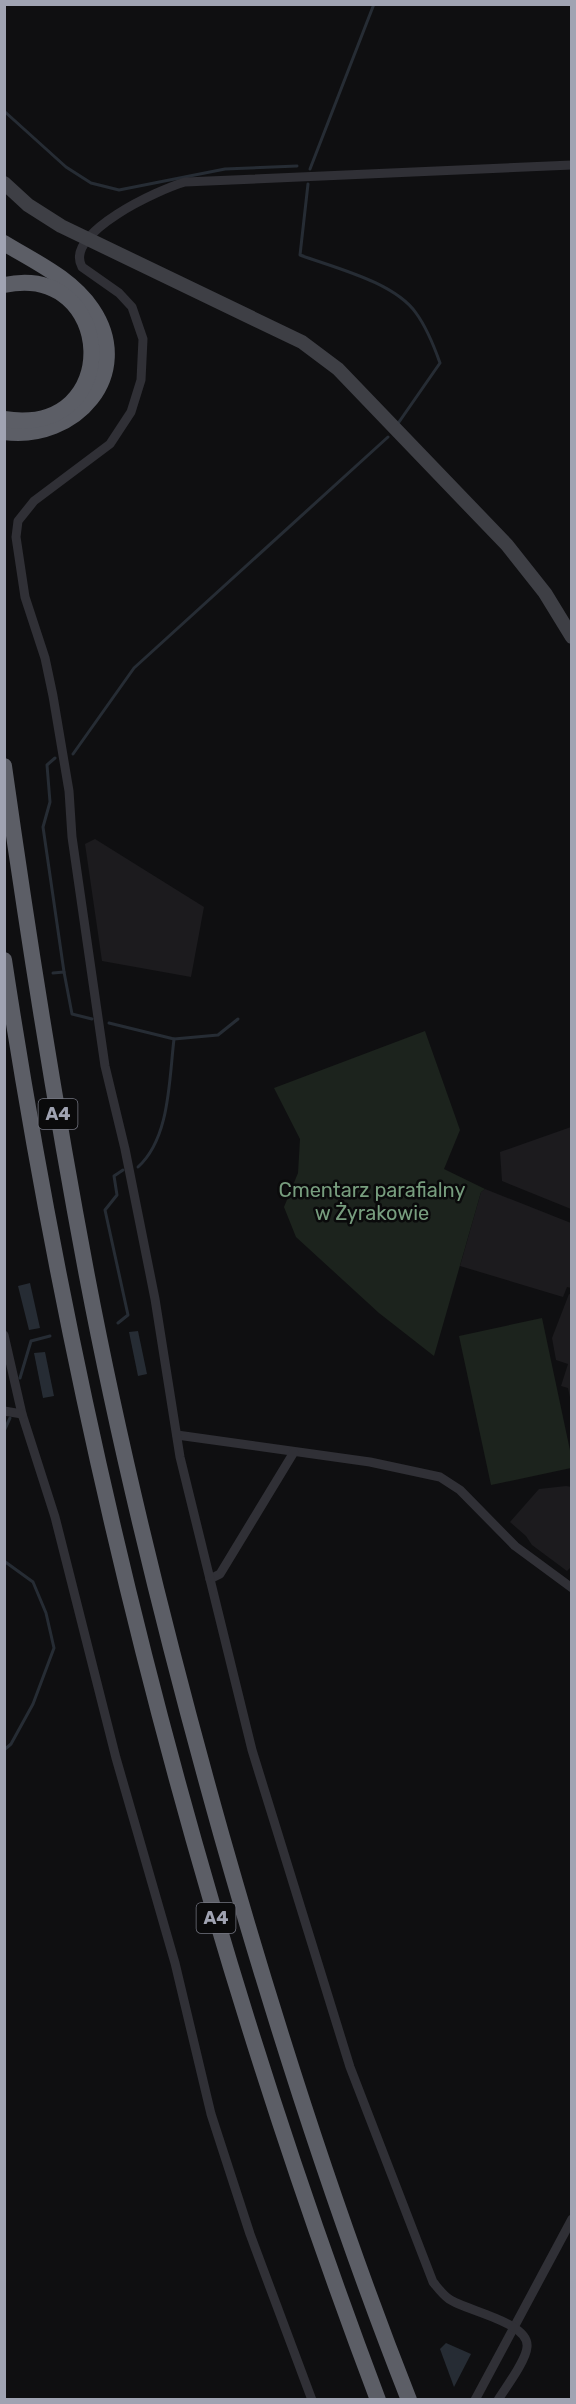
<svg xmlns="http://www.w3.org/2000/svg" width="576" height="2404" font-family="Rubik,sans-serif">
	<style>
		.built { fill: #1c1b1e }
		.green { fill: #1c231d }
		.water { fill: #262c34 }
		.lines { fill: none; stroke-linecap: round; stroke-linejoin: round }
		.stream { stroke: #262c34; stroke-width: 3 }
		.street { stroke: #303036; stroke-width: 9 }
		.secondary { stroke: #3e3f45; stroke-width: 14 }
		.highway { stroke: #5c5e66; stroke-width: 16 }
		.labels { text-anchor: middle; stroke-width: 5; stroke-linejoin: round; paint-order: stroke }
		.shield { fill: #0a0a0b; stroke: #737580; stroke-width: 1.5 }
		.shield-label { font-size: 18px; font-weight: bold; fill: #a0a3b2 }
		.park-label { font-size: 20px; fill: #779d7e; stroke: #0a0a0b }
	</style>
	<rect width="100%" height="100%" fill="#0f0f11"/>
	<g class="built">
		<polygon points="95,839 204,907 191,977 102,961 85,844"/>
		<polygon points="571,1127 571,1209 502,1181 500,1152"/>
		<polygon points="485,1189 571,1223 571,1288 567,1287 563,1297 460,1266 481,1192"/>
		<polygon points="569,1294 572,1295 571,1402 568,1388 561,1386 568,1364 556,1360 552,1338"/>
		<polygon points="566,1486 572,1487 571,1567 567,1571 532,1545 526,1536 510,1522 539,1489"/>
	</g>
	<g class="green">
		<polygon points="425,1031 460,1130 444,1169 485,1189 481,1192 434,1356 379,1313 296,1237 284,1207 298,1173 300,1139 274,1088"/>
		<polygon points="542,1318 571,1455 571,1468 491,1485 459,1336"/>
	</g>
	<g class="water">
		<polygon points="30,1283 40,1328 29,1330 18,1286"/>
		<polygon points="138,1331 147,1374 138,1376 129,1332"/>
		<polygon points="45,1352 54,1396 43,1398 34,1353"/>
		<polygon points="446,2343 471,2354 454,2387 440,2349"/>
	</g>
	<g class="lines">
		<g class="stream">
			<polyline points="4,111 66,167 91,183 119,190 225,169 297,166"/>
			<polyline points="310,169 374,4"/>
			<path d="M 308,184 L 300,255 C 335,268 394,282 416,313 C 427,328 434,346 440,363 L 399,422"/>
			<polyline points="73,754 134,668 388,437"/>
			<polyline points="55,758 47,765 50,802 43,827 64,972"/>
			<polyline points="53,973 64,972 72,1014 92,1019"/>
			<polyline points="109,1023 174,1039 218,1035 238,1019"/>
			<path d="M 138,1167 C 170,1138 169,1080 174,1039"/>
			<polyline points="118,1323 128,1315 105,1210 117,1195 114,1176 123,1170"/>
			<polyline points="20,1378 31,1341 50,1336"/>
			<polyline points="4,1431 10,1418"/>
			<polyline points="4,1561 33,1582 46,1613 54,1648 33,1704 11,1744 4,1750"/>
		</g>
		<g class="street">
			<polyline points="4,1335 22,1414 55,1517 116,1758 175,1963 211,2114 250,2234 312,2400"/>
			<polyline points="4,1411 22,1414"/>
			<polyline points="177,1435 370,1462 440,1477 460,1490 515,1546 572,1588"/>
			<polyline points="210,1579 220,1574 294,1452"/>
			<polyline points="475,2400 572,2219"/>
			<path d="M 498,2400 C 506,2387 526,2361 527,2347 C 530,2322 466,2311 449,2299 C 442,2294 438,2288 433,2282 L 350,2067 L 252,1750 L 180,1457 L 155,1299 L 125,1149 L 105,1066 L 72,837 L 69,791 L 53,696 L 45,658 L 25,597 L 16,537 L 18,521 L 34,501 L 110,444 L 131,412 L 141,380 L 143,339 L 132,307 L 119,293 L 82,267 C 63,233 160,189 185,182 L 572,165"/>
		</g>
		<polyline class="secondary" points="4,183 28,205 61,226 302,342 338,369 507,545 545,593 572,637"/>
		<g class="highway">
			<path d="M 4,243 C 35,262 71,278 92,309 C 136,374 75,442 4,432"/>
			<path d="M 4,285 C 115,261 126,438 4,419"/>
			<path d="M 4,766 C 28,936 55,1107 87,1276 C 123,1465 170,1652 222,1837 C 276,2027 336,2215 409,2400"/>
			<path d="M 4,960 C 79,1452 202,1934 378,2400"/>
		</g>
	</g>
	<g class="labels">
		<g class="shield">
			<rect x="38.5" y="1099" width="39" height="30" rx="4.5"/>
			<rect x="196.5" y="1903" width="39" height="30" rx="4.5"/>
		</g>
		<g class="shield-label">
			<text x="58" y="1120">A4</text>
			<text x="216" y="1924">A4</text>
		</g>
		<g class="park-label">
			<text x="372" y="1197">Cmentarz parafialny<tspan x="372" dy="23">w Żyrakowie</tspan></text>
		</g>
	</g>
	<rect width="576" height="2404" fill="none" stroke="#a0a3b2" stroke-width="12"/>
</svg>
